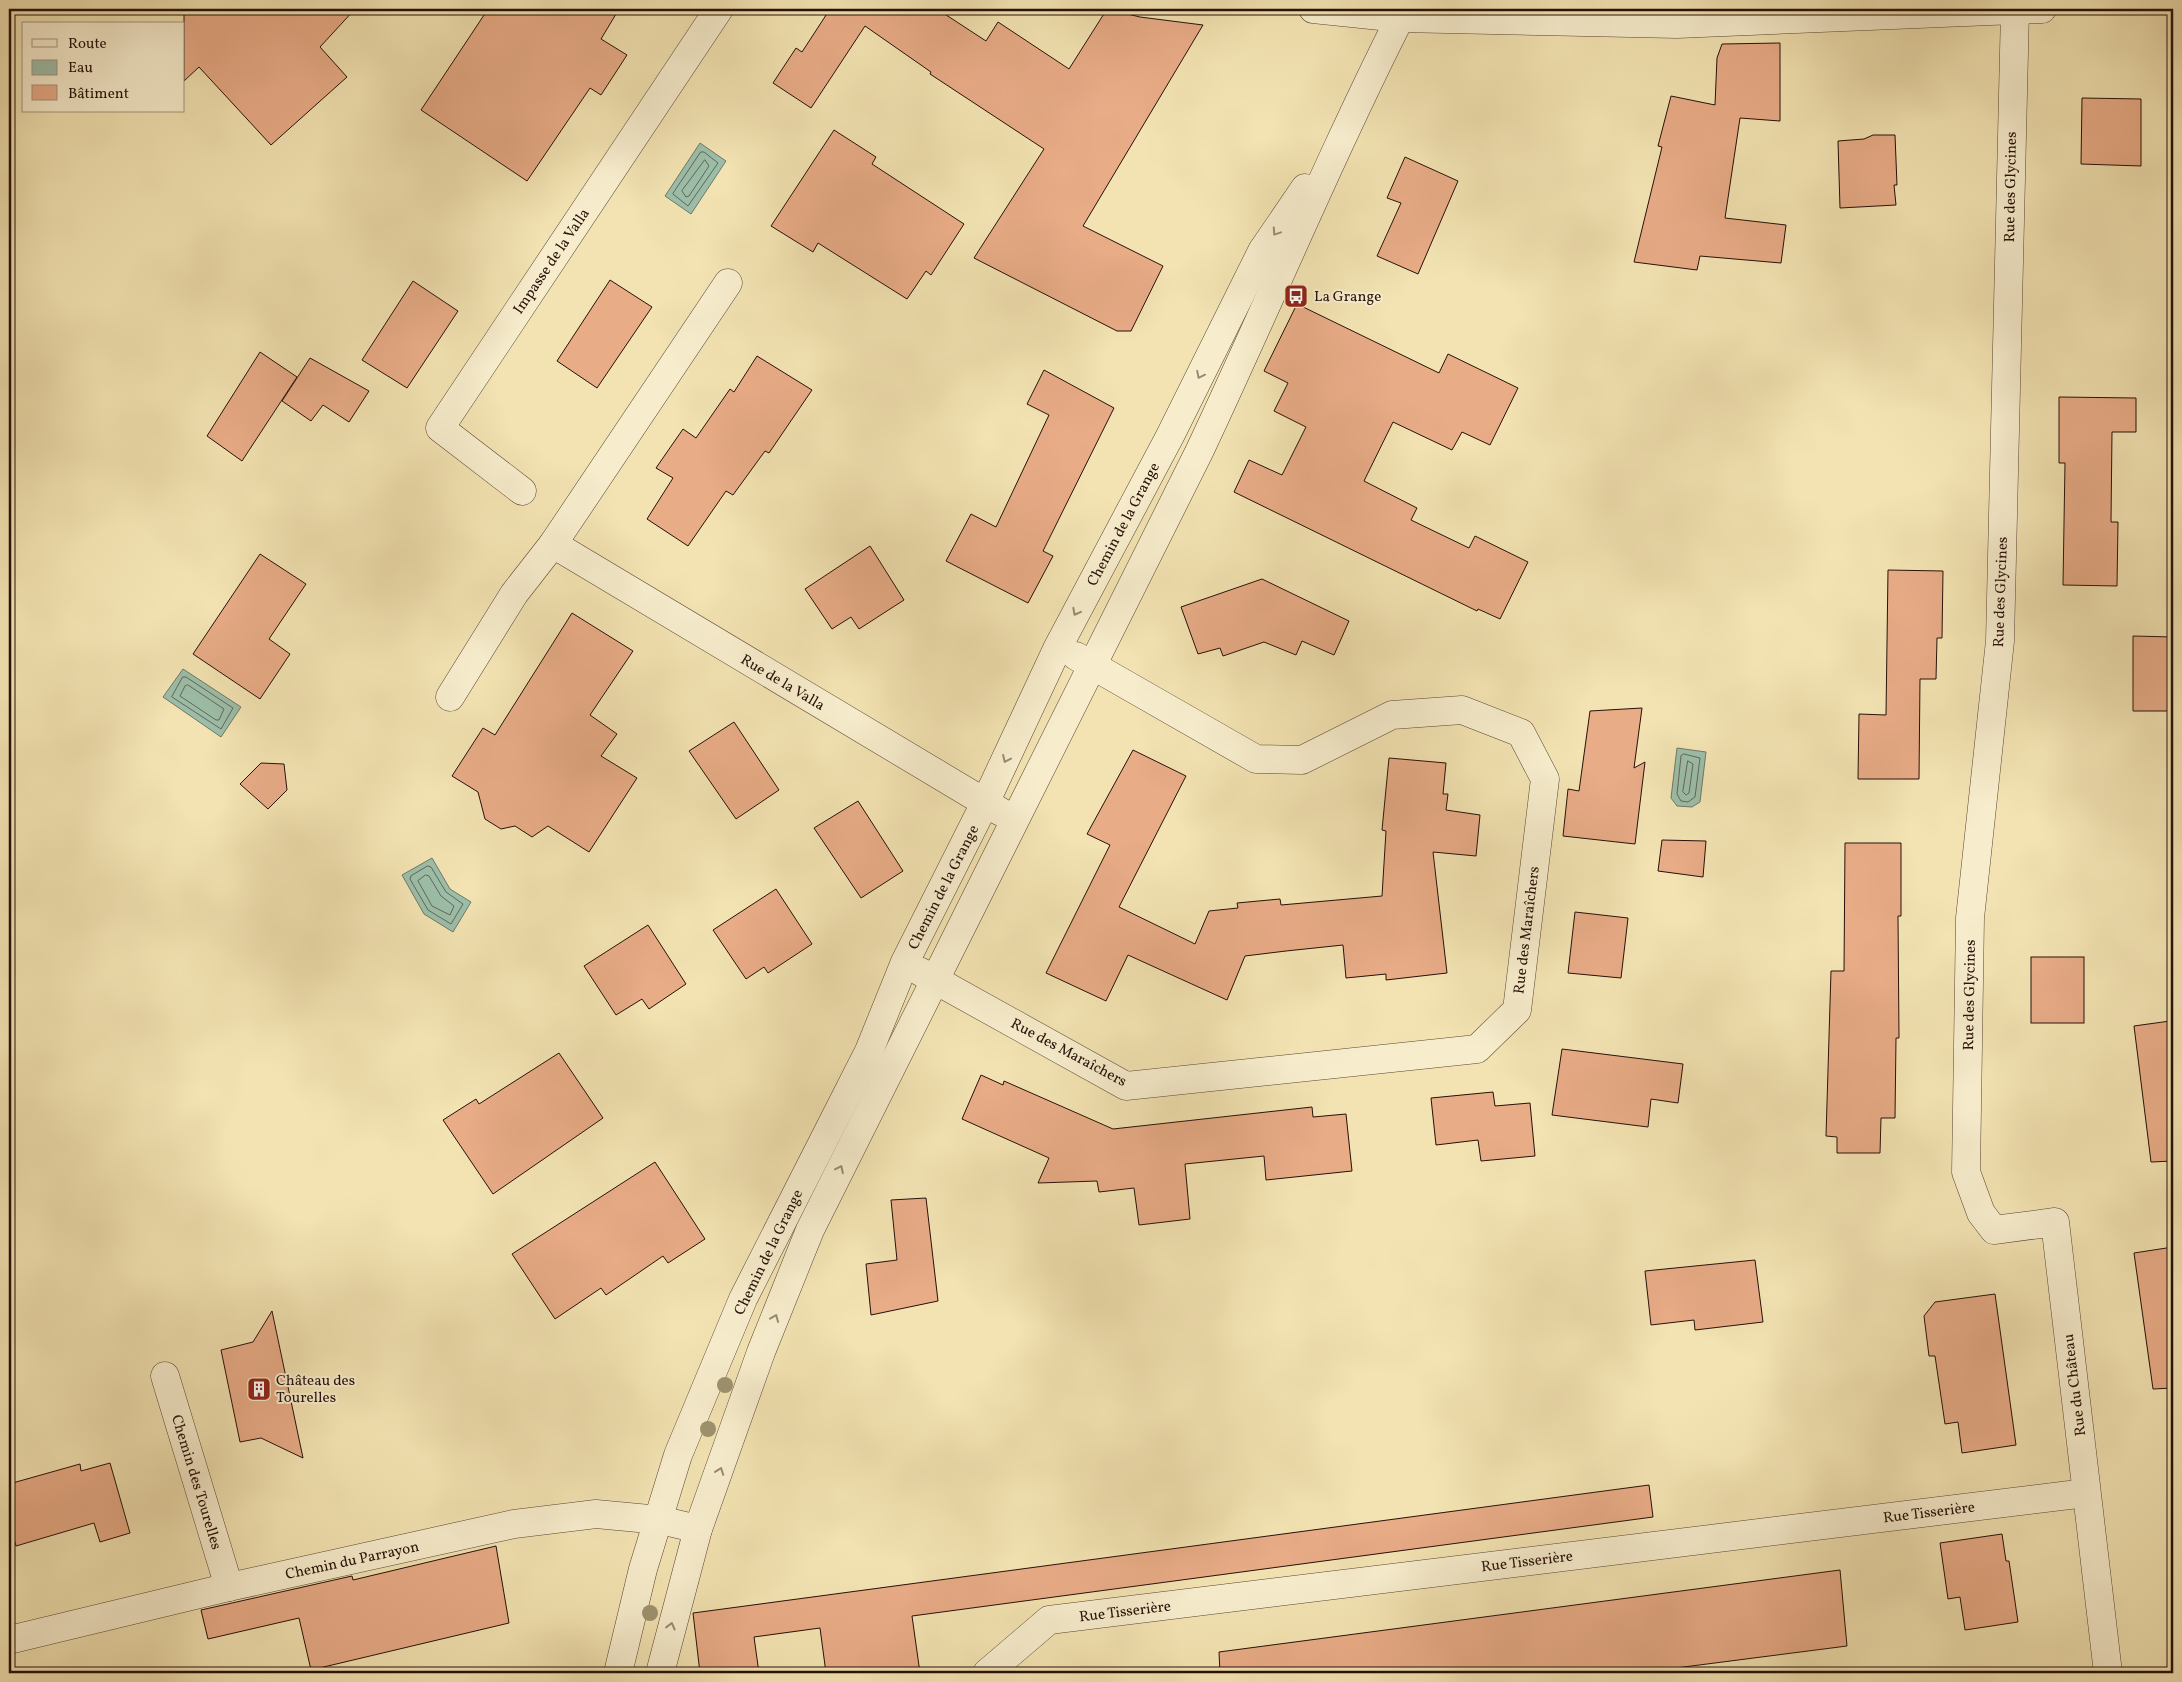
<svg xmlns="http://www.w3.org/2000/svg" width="2182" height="1682" font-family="Vollkorn,serif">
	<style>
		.water { fill: #9cbea9; stroke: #6d7869 }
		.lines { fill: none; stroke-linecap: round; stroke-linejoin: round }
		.shore { stroke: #616758; stroke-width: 1 }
		.building { fill: #e8ac87; stroke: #261008 }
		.minor-casing { stroke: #594532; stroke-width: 29 }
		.minor { stroke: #f7edcd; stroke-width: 28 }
		.tree { fill: #9e926f }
		.oneway { stroke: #998a74 }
		.labels { text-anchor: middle; stroke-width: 4; stroke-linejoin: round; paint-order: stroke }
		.street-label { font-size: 15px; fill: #261008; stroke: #f7edcd }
		.poi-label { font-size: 15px; fill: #261008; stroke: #f7edcd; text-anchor: start }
	</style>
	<rect width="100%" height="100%" fill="#f3e3b2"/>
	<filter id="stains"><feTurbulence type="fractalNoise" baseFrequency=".004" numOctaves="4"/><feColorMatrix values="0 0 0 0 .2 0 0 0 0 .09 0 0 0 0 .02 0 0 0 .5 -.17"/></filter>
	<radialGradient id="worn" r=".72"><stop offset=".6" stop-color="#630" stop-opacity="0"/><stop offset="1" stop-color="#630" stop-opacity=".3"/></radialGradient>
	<g class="water">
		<polygon points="700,143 726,161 691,214 665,196"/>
		<polygon points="183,669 241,707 221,737 163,697"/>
		<polygon points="1677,748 1706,752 1700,802 1692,807 1677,806 1671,798"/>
		<polygon points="432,858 450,889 471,902 453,932 424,914 402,875"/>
	</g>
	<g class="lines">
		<g class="shore">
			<polygon points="701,152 704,152 718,163 688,206 673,194"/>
			<polygon points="705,160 709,166 689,196 686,197 682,191"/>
			<polygon points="183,677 186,677 233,708 221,729 172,697"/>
			<polygon points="188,685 224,709 219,720 216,720 180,696 185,686"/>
			<polygon points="1684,754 1700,758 1695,797 1688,802 1681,801 1677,794 1681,756"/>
			<polygon points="1688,761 1693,764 1689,793 1686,795 1683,792"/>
			<polygon points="428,866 431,867 446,892 463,904 451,924 428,910 410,879 411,876"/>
			<polygon points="426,875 429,876 441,896 454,906 450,915 432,906 418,881"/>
		</g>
	</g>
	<g class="building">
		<polygon points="184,9 355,9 320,47 347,77 271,145 199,67 184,81"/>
		<polygon points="488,9 619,9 601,39 627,55 601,95 590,88 527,181 421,110"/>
		<polygon points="830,9 937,9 986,41 998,22 1069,69 1107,9 1140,17 1203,25 1083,226 1163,266 1131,331 1117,331 974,258 1044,149 930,74 931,72 865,26 811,108 773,83 796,48 802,52"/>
		<polygon points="1780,43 1780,121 1740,118 1725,218 1786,225 1781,263 1700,256 1697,270 1634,262 1662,147 1658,146 1671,96 1715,105 1717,58 1722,44"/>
		<polygon points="2082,98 2141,99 2141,166 2081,164"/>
		<polygon points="834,130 876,157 872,164 964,224 931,275 926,271 907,299 818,243 813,252 771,226"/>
		<polygon points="1873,135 1895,135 1897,185 1894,185 1896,205 1840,208 1838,141 1864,139"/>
		<polygon points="1405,157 1458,181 1418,274 1377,256 1401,203 1387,198"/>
		<polygon points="610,280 652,307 597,388 557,361"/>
		<polygon points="413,281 458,311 407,388 362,360"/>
		<polygon points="1297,304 1439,373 1448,354 1518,388 1490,445 1462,432 1452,450 1393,422 1364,481 1417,508 1411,520 1469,548 1475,536 1528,562 1500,619 1478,609 1477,611 1234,492 1249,460 1282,475 1306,427 1274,411 1288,383 1264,371"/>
		<polygon points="260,352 297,377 242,461 207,436"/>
		<polygon points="757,356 812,390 769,453 765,451 733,495 726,491 688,546 647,519 673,478 656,468 683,429 696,438 730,389 734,392"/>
		<polygon points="310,358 369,391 349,422 323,405 311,421 282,401"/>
		<polygon points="1044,370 1114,408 1043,551 1053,556 1028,603 946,561 971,514 996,527 1049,415 1027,404"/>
		<polygon points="2059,397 2136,398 2136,432 2112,432 2111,522 2118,522 2117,586 2063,585 2065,463 2059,463"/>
		<polygon points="870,546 904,600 859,629 851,617 832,629 805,589"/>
		<polygon points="260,554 306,584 269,639 290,654 260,699 193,654"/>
		<polygon points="1888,570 1943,571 1942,638 1937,638 1936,679 1920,679 1919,779 1858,779 1859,714 1886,715"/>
		<polygon points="1262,579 1349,621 1334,655 1302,641 1296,655 1264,642 1223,656 1220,648 1198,654 1181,607"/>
		<polygon points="572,613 633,651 590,715 617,734 601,756 637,778 589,852 548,826 532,837 515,826 501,829 485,819 478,792 452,776 483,728 495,735"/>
		<polygon points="2133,636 2173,637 2173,711 2133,711"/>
		<polygon points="1642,708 1634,768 1645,762 1635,844 1563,836 1568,789 1579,791 1590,711"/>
		<polygon points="734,722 779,790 736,819 689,751"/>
		<polygon points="1133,750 1186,776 1119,907 1195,944 1209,911 1238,908 1237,903 1280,899 1281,905 1382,896 1386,831 1382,830 1389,758 1446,763 1443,794 1448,794 1446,810 1480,815 1476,856 1433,852 1447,973 1386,980 1386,974 1346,978 1343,945 1286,951 1245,956 1227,1000 1128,955 1106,1001 1046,973 1110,845 1087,834"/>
		<polygon points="261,763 284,764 287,790 268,809 240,784"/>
		<polygon points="858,801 903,871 861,898 814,828"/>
		<polygon points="1662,840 1706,841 1703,877 1658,871"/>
		<polygon points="1845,843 1901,843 1901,916 1898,916 1899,1038 1896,1038 1895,1118 1881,1118 1880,1153 1837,1153 1837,1137 1826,1136 1831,971 1844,971"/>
		<polygon points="776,889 812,944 768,973 764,967 746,979 713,930"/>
		<polygon points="1575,912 1628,918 1621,978 1568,973"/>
		<polygon points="648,925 686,984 649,1009 642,999 616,1015 584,966"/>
		<rect x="2031" y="957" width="53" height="66"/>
		<polygon points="2170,1021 2173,1055 2173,1161 2151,1162 2134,1026"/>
		<polygon points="1562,1049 1683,1064 1678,1103 1651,1099 1648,1127 1552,1115"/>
		<polygon points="559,1053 603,1118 493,1194 443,1120 476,1099 479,1104"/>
		<polygon points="981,1075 1003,1085 1004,1081 1113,1129 1312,1107 1313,1117 1346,1114 1352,1171 1266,1180 1264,1156 1185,1164 1190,1219 1139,1225 1134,1188 1099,1192 1097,1181 1038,1183 1049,1158 962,1119"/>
		<polygon points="1493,1092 1495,1106 1530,1103 1535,1156 1481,1161 1478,1140 1436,1145 1431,1098"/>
		<polygon points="655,1162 705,1239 668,1263 663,1256 606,1295 601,1288 555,1319 512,1254"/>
		<polygon points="926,1198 938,1301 871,1315 866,1264 897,1260 891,1200"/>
		<polygon points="2173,1247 2173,1388 2153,1389 2134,1253"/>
		<polygon points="1755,1260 1763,1322 1695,1330 1694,1320 1651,1325 1645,1271"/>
		<polygon points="1995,1294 2016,1445 1962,1453 1958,1422 1945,1424 1935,1356 1929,1356 1924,1316 1935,1302"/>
		<polygon points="272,1311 303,1458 261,1438 240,1442 221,1350 253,1342"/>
		<polygon points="110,1463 130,1533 100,1542 94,1523 16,1546 9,1520 9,1484 80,1464 81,1471"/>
		<polygon points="1649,1485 1653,1517 912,1616 920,1673 826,1673 820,1628 754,1637 759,1673 700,1673 693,1613"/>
		<polygon points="2002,1534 2006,1561 2009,1561 2018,1622 1965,1630 1960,1597 1948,1599 1940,1543"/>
		<polygon points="496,1546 509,1623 311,1670 299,1618 208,1639 201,1610 352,1576 353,1580"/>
		<polygon points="1840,1570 1847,1646 1637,1673 1220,1673 1219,1652"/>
	</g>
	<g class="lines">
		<g class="minor-casing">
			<g id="minor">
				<polyline points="1313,9 1400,18 1677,24 2042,9"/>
				<polyline points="2015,10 2000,641 1970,918 1966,1172 1981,1213 1994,1230 2055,1222 2108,1673"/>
				<polyline points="728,283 553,544 1001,812"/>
				<polyline points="522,491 440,428 719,9"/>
				<polyline points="450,697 514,594 553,544"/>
				<polyline points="919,971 1126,1086 1477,1049 1517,1010 1545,779 1521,733 1462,710 1392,715 1302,760 1256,759 1076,656"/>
				<polyline points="165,1376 229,1587"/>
				<polyline points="9,1640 229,1587 514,1524 596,1514 660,1520 698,1529"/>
				<polyline points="618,1673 643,1569 678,1455 743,1299 869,1051 905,962 985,803 1058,647 1170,436 1262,251 1305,188"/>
				<path d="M 660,1673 L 698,1529 L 761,1352 L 810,1230 L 1199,452 C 1267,308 1328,161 1400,18"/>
				<polyline points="987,1673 1049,1620 2086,1493"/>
			</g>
		</g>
		<use href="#minor" class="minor"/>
	</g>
	<g class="tree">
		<circle cx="725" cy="1385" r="8"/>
		<circle cx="708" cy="1429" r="8"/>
		<circle cx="650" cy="1613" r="8"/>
	</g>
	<defs><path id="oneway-chevron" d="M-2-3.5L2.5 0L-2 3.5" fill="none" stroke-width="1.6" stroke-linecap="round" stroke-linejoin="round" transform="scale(1.25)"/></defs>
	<g class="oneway">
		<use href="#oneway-chevron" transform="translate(1276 232) rotate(124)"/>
		<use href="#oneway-chevron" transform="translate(1200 375) rotate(116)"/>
		<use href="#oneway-chevron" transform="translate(1076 612) rotate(118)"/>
		<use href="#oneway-chevron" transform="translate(1006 759) rotate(115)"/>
		<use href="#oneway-chevron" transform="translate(840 1169) rotate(-64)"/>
		<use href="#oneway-chevron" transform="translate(775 1318) rotate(-68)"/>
		<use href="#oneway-chevron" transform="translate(720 1471) rotate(-70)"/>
		<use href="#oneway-chevron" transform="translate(671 1626) rotate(-76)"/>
	</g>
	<defs>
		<g id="bus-square" transform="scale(1.25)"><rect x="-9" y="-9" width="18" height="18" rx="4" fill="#8f2418" stroke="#f7edcd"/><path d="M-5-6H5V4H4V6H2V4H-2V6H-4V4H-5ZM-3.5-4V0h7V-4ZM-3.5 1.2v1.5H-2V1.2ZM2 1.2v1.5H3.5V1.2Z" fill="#fff"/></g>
		<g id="building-square" transform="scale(1.25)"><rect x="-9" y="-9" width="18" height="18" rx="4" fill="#8f2418" stroke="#f7edcd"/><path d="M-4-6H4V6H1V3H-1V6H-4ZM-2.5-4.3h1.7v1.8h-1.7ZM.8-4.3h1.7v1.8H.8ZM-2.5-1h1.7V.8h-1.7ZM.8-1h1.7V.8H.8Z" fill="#fff"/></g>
	</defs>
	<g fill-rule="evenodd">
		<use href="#bus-square" x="1296" y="296"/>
		<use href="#building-square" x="259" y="1389"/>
	</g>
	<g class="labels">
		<g class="street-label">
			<text transform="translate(2010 187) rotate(-89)" y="5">Rue des Glycines</text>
			<text transform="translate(551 261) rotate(-56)" y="5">Impasse de la Valla</text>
			<text transform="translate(1123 524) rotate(-62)" y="5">Chemin de la Grange</text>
			<text transform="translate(2000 592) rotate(-88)" y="5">Rue des Glycines</text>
			<text transform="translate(783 682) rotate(31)" y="5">Rue de la Valla</text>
			<text transform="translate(943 887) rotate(-63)" y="5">Chemin de la Grange</text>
			<text transform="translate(1526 930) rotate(-83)" y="5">Rue des Maraîchers</text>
			<text transform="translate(1969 995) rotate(-89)" y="5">Rue des Glycines</text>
			<text transform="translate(1069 1052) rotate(28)" y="5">Rue des Maraîchers</text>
			<text transform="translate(768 1252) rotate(-64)" y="5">Chemin de la Grange</text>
			<text transform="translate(2074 1385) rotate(-97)" y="5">Rue du Château</text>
			<text transform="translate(197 1482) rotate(73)" y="5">Chemin des Tourelles</text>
			<text transform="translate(1929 1512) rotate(-7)" y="5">Rue Tisserière</text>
			<text transform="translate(352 1560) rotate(-12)" y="5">Chemin du Parrayon</text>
			<text transform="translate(1527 1561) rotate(-7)" y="5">Rue Tisserière</text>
			<text transform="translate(1125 1611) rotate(-7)" y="5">Rue Tisserière</text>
		</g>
		<g class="poi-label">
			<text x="1314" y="301">La Grange</text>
			<text x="276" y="1385">Château des<tspan x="276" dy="17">Tourelles</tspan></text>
		</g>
	</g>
	<rect width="2182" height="1682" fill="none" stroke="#f3e3b2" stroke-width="30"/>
	<rect x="10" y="10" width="2162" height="1662" fill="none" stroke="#261008" stroke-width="2.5"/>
	<rect x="15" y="15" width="2152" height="1652" fill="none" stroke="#261008"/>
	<rect x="22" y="22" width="162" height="90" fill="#f7edcd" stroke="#a3957e"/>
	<rect x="32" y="39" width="25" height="8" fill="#f7edcd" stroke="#a3957e"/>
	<text x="68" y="48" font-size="15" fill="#261008">Route</text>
	<rect x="32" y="60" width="25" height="15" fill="#9cbea9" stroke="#a3957e"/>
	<text x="68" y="72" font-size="15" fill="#261008">Eau</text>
	<rect x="32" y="85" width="25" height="15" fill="#e8ac87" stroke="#a3957e"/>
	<text x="68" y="98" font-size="15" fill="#261008">Bâtiment</text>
	<rect width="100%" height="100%" filter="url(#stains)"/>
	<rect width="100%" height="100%" fill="url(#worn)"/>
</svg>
